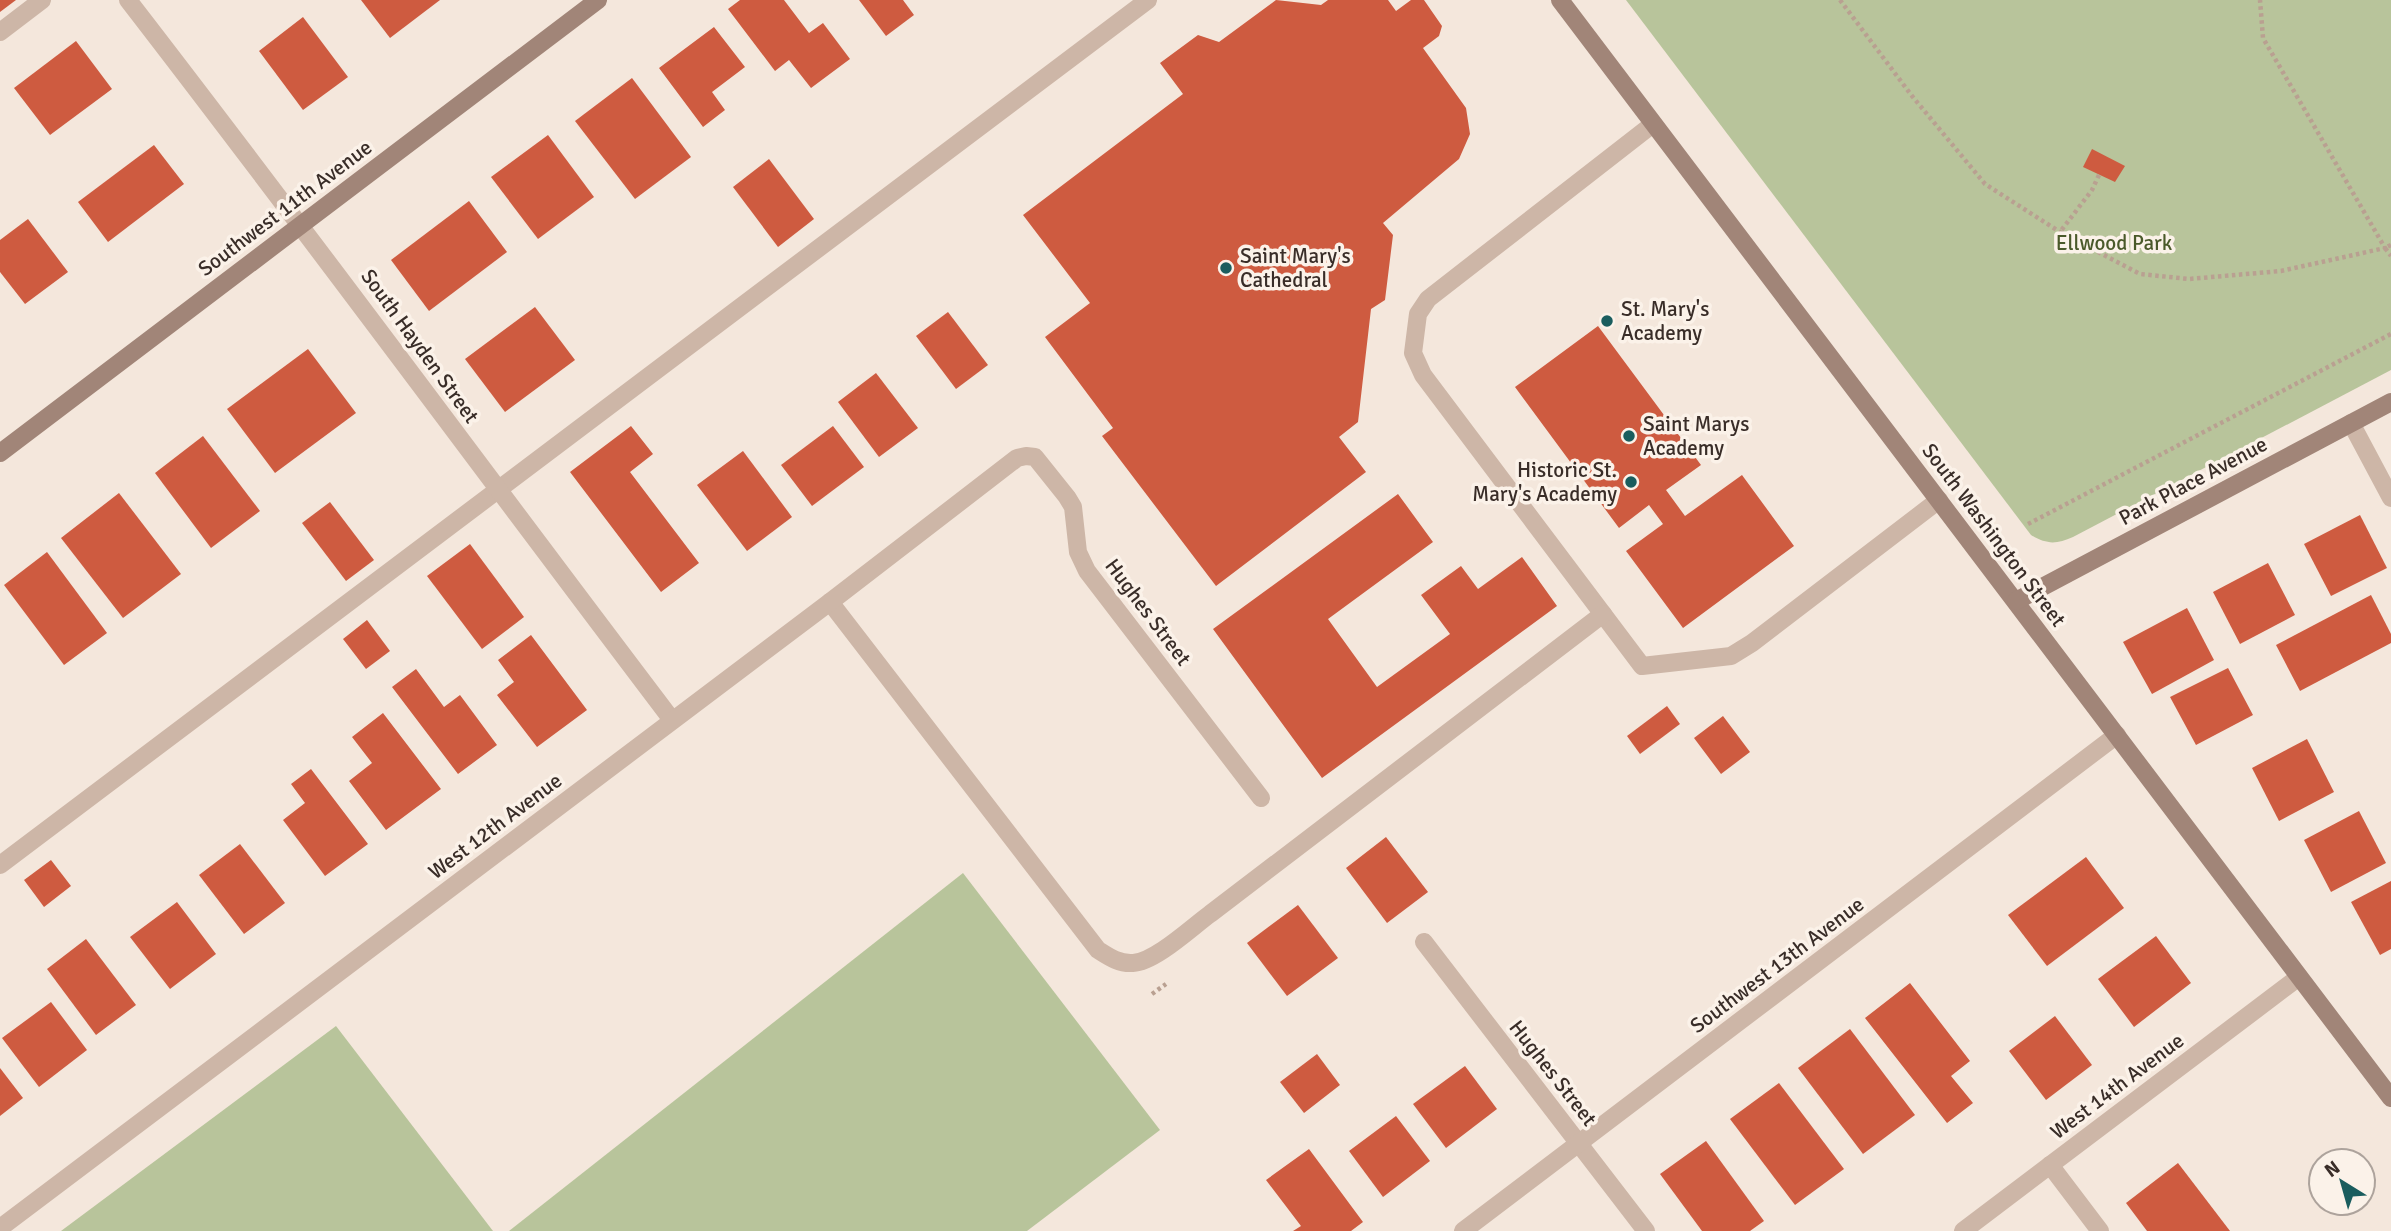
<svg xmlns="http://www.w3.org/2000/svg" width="2391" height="1231" font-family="Signika,sans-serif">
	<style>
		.green { fill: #b8c49b }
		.building { fill: #ce5b40 }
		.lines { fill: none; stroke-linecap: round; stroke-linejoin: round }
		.path { stroke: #b9a091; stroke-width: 4.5; stroke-dasharray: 3.5 3.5; stroke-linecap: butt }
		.lane { stroke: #cdb6a7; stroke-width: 18 }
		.street { stroke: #cdb6a7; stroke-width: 18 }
		.secondary { stroke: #a18578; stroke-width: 18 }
		.poi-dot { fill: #1a5d5e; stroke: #fbf2e9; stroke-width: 2.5 }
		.labels { text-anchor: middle; stroke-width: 7; stroke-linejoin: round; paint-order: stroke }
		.street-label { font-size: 21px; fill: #392d28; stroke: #fbf2e9 }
		.park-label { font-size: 21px; fill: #4a592a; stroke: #fbf2e9 }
		.poi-label { font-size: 21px; fill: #392d28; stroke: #fbf2e9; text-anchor: start }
	</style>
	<rect width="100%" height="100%" fill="#f4e7dc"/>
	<g class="green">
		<path d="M 1626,0 L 2391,0 L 2391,370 L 2073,537 C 2057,544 2047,545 2031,535 Z"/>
		<polygon points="963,873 1160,1130 1027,1231 509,1231"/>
		<polygon points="336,1026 493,1231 61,1231"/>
	</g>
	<g class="building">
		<polygon points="0,0 16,0 0,12"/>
		<polygon points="361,0 440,0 390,38"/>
		<polygon points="740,0 784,0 809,33 823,23 850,59 811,88 789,60 775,71 728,9"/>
		<polygon points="859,0 903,0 914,15 886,36"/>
		<polygon points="1276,0 1321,5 1328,0 1388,0 1396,11 1411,0 1424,0 1442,26 1439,36 1423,48 1466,108 1470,134 1459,159 1383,223 1393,235 1385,300 1371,309 1358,422 1339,437 1366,472 1216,586 1102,436 1113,428 1045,337 1090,303 1023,215 1183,94 1160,63 1198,35 1219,42"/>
		<polygon points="303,17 348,77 303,110 259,51"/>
		<polygon points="714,27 745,67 712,92 725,110 703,127 659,68"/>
		<polygon points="76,41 112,89 50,135 14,88"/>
		<polygon points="632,78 691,157 635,199 575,121"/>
		<polygon points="548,135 594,197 538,239 491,177"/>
		<polygon points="154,145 184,184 108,242 78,202"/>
		<polygon points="2092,149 2125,166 2115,182 2083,167"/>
		<polygon points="769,159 814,219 778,247 733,187"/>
		<polygon points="469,201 507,252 429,311 391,260"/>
		<polygon points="28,219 68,272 25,304 0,272 0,240"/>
		<polygon points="535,307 575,360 505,412 465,359"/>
		<polygon points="948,312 988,365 956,389 916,336"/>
		<polygon points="1598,326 1701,465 1666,490 1685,516 1742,475 1794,546 1683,628 1626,551 1663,524 1649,505 1619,528 1515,387"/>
		<polygon points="308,349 356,413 275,473 227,409"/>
		<polygon points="876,373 918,428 879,457 838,402"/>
		<polygon points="631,426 653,454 630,472 699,563 661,592 570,472"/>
		<polygon points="833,426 864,467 812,506 781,465"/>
		<polygon points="203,436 260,511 211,548 155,473"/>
		<polygon points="743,451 792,517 747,551 697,485"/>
		<polygon points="119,493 181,574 123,618 61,538"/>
		<polygon points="1398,494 1433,542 1328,619 1377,687 1450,634 1421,595 1461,566 1478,589 1522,557 1557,606 1322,778 1213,629"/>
		<polygon points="330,502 374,560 346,581 302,523"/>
		<polygon points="2360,515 2387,568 2331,596 2304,544"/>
		<polygon points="470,544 524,617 482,649 427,576"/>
		<polygon points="47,552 107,633 64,665 4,585"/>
		<polygon points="2268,563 2295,615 2240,644 2213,592"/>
		<polygon points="2371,595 2391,634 2391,643 2300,691 2276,645"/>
		<polygon points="2187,608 2214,660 2152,694 2123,642"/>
		<polygon points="367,620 390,651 366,669 343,639"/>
		<polygon points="531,635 587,710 537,747 497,695 514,682 498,660"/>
		<polygon points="2228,668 2253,715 2196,745 2170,697"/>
		<polygon points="416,669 444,707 460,695 497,745 458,774 392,687"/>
		<polygon points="1667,706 1680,724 1640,754 1627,736"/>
		<polygon points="383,713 441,789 386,830 349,781 372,763 352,737"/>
		<polygon points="1723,716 1750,752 1721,774 1694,738"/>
		<polygon points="2307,739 2334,792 2279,821 2252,768"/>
		<polygon points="311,769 368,844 325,876 283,820 305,803 291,784"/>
		<polygon points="2359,811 2386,863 2331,892 2304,840"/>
		<polygon points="1386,837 1428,892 1387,923 1346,868"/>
		<polygon points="240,844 285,903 244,934 199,875"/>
		<polygon points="2086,857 2124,908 2047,966 2008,915"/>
		<polygon points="51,860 71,886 44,907 24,880"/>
		<polygon points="2391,881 2391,949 2380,955 2351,902"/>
		<polygon points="177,902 216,954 170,989 130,937"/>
		<polygon points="1298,905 1338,958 1287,996 1247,943"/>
		<polygon points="2156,936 2191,983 2134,1027 2098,979"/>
		<polygon points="86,939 136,1005 96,1035 47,969"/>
		<polygon points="1910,983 1970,1061 1951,1076 1973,1103 1947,1123 1865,1018"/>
		<polygon points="51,1002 87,1050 39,1087 2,1038"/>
		<polygon points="2055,1016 2092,1065 2046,1100 2009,1051"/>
		<polygon points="1850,1029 1915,1115 1863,1154 1798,1068"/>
		<polygon points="1317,1054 1340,1085 1304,1113 1280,1082"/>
		<polygon points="1465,1066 1497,1109 1446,1148 1413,1104"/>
		<polygon points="0,1068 23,1098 0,1116"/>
		<polygon points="1779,1083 1844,1169 1795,1205 1730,1119"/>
		<polygon points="1396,1116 1430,1161 1383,1197 1349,1151"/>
		<polygon points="1706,1141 1764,1221 1750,1231 1702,1231 1660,1174"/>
		<polygon points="1309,1149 1363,1222 1351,1231 1293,1231 1301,1226 1266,1180"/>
		<polygon points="2178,1163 2230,1231 2147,1231 2126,1203"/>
	</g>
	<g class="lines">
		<g class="path">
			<polyline points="1840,0 1912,96 1985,184 2060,232"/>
			<polyline points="2099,175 2092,190 2060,232 2140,274 2189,279 2281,271 2385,248 2263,38 2260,0"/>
			<polyline points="2391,245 2385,248 2391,256"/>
			<polyline points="2028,524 2391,334"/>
			<polyline points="1152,994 1166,984"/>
		</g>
		<g class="lane">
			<polyline points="0,32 42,0"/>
			<polyline points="1653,124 1428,299 1418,314 1413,353 1423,375 1642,666 1731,656 1752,643 1939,500"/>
			<polyline points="2351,423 2391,498"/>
			<path d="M 830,602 L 1098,950 C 1109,957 1119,964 1133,963 C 1155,962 1192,927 1210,914 L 1603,614"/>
			<polyline points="0,865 1148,0"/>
			<polyline points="2050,1165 2100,1231"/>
		</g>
		<g class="street">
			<path d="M 128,0 C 312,238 490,480 672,720"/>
			<polyline points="1424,942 1646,1231"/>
			<polyline points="0,1228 830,602 1017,458 1026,456 1035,457 1067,497 1073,507 1078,552 1087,571 1261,798"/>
			<polyline points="1463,1231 2117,735"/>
			<polyline points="1963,1231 2299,977"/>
		</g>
		<g class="secondary">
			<polyline points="1560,0 2391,1098"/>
			<polyline points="0,453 598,0"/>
			<polyline points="2016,601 2391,402"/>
		</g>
	</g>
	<g class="poi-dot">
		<circle cx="1226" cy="268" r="7"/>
		<circle cx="1607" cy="321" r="7"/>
		<circle cx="1629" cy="436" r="7"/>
		<circle cx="1631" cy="482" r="7"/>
	</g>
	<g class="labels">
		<g class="street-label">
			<text transform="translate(285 208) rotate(-37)" y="7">Southwest 11th Avenue</text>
			<text transform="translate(420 346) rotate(54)" y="7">South Hayden Street</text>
			<text transform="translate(2193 481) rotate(-28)" y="7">Park Place Avenue</text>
			<text transform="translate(1994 535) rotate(53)" y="7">South Washington Street</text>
			<text transform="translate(1148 612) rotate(53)" y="7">Hughes Street</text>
			<text transform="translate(495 826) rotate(-37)" y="7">West 12th Avenue</text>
			<text transform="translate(1777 965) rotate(-37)" y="7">Southwest 13th Avenue</text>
			<text transform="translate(1553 1073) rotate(52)" y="7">Hughes Street</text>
			<text transform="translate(2117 1086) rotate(-37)" y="7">West 14th Avenue</text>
		</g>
		<g class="park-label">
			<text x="2114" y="250">Ellwood Park</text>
		</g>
		<g class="poi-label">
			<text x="1240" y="263">Saint Mary's<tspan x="1240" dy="24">Cathedral</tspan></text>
			<text x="1621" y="316">St. Mary's<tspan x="1621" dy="24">Academy</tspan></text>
			<text x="1643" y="431">Saint Marys<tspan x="1643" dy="24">Academy</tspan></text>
			<text x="1617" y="477" text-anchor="end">Historic St.<tspan x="1617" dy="24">Mary's Academy</tspan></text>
		</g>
	</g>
	<g transform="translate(2342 1182) rotate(323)"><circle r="33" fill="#fbf2e9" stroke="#ada39c" stroke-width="2"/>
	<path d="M0-5L12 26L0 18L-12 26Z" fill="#1a5d5e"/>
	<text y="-10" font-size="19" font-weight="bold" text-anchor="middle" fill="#392d28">N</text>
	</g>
</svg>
